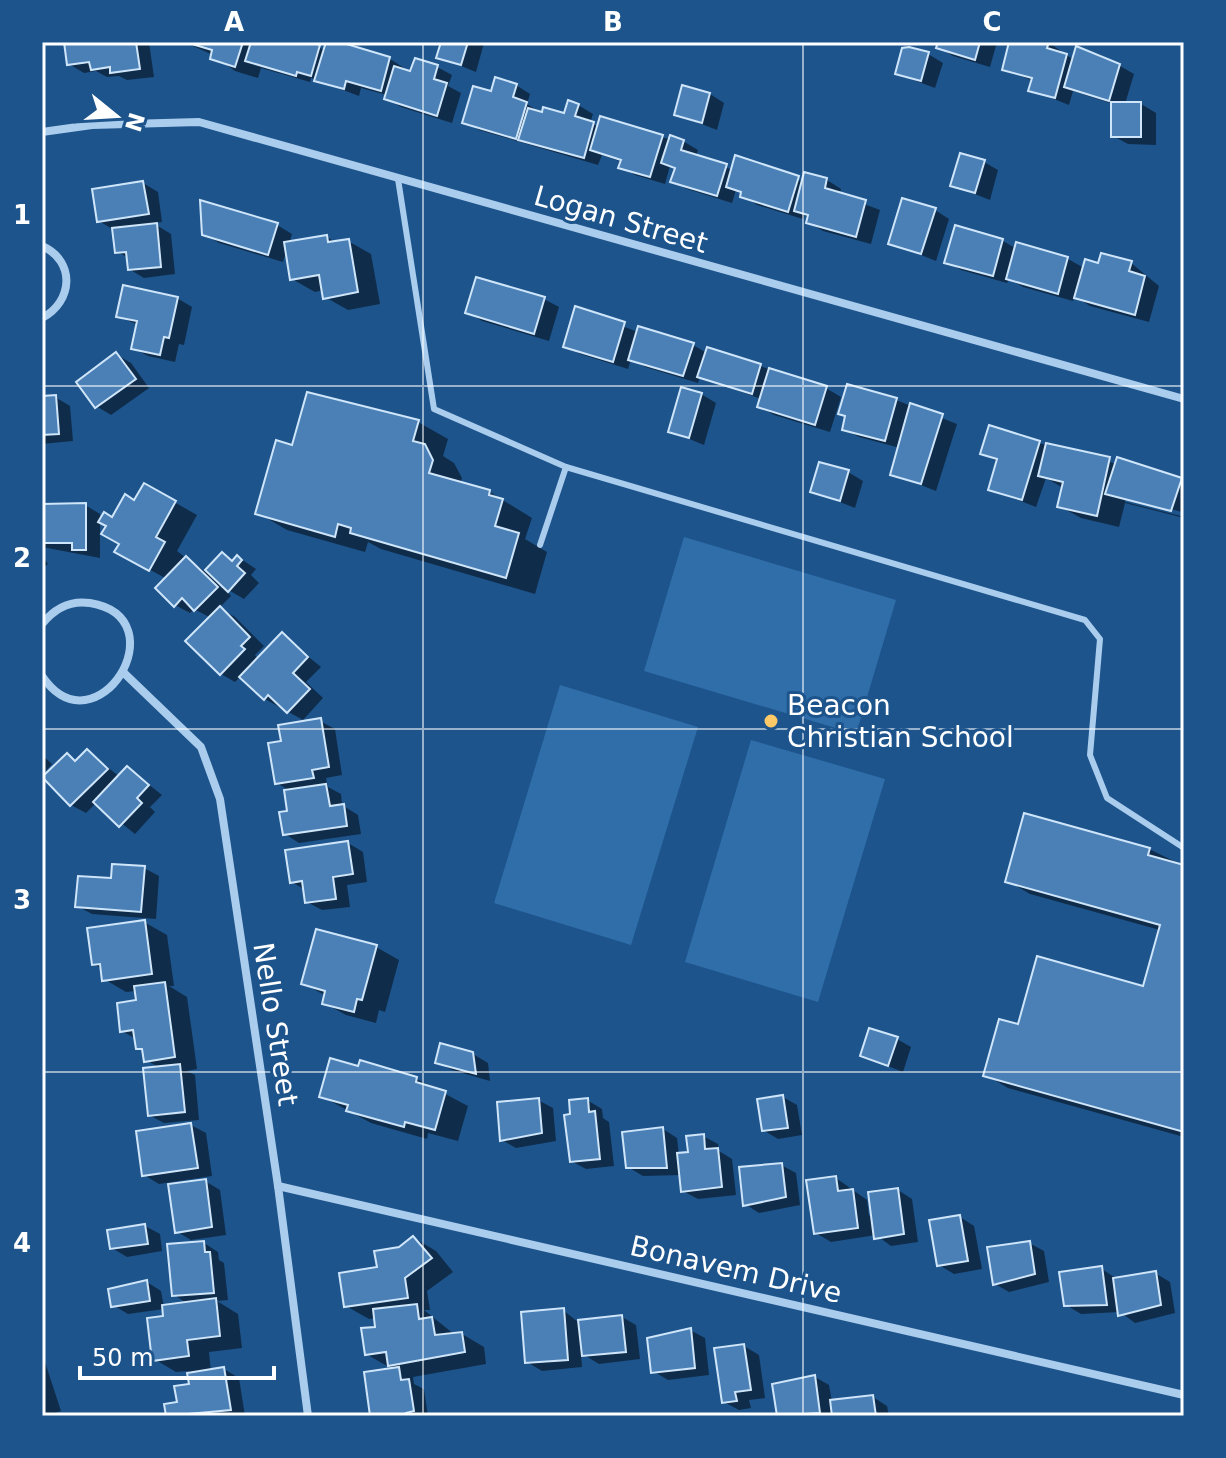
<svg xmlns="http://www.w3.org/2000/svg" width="1226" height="1458" font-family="'DejaVu Sans',sans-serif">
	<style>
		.green { fill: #306eaa }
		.shadow { fill: #0007; fill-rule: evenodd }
		.building { fill: #4a80b6; stroke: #cfe5f9; stroke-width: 2 }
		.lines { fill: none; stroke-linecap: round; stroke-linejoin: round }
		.lane { stroke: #aacced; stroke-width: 6 }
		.street { stroke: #aacced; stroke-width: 8 }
		.grid { fill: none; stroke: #fff; stroke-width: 2; stroke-opacity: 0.55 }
		.poi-dot { fill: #fcc969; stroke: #1d548c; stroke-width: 3 }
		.labels { text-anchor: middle; stroke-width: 6; stroke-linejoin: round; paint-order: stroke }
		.street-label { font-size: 28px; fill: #fff; stroke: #1d548c }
		.poi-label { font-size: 28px; fill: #fff; stroke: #1d548c; text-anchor: start }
		.neatline { fill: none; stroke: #fff; stroke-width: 3 }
		.grid-label { font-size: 26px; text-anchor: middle; font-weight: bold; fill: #fff }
	</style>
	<rect width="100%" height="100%" fill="#1d548c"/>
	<g class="green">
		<polygon points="684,537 896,600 856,734 644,671"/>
		<polygon points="560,685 698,727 631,945 494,903"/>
		<polygon points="751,740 885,779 818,1002 685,962"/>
	</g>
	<g class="shadow">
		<polygon points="66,42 149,42 154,77 127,80 119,76 107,77 96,71 84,73 69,64"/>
		<polygon points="184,42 304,42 325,50 328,42 333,42 390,59 412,73 437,67 452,75 448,86 461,93 452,123 401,107 386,98 387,95 361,88 359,96 311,78 310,82 261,68 258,78 235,71 213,55"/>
		<polygon points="443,42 484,43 476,72 439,57"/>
		<polygon points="940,42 997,42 990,67 953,56 938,47"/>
		<polygon points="1012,42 1048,42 1074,60 1078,48 1101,55 1134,74 1125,104 1141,104 1156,113 1156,145 1128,144 1113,136 1113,104 1073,91 1069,105 1031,90 1033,81 1004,69"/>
		<polygon points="928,54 943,63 935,88 897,74"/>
		<polygon points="516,85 530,94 527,104 543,114 566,115 578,105 593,114 590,123 599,127 683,141 698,150 696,157 733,170 804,181 806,174 827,180 841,189 840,195 880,210 871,244 823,231 808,222 809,218 804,215 803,219 757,205 736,190 732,203 687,189 673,181 677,170 670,166 665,184 635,175 621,167 622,162 602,155 598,165 479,130 465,122 492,94"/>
		<polygon points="710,94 724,103 717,130 676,114"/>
		<polygon points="984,162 998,170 990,200 952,185"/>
		<polygon points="143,183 158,192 162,222 153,223 171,234 175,274 144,278 129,269 128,258 117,251 114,230 99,221"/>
		<polygon points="935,210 949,219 936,261 891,243"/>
		<polygon points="277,225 292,234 289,244 327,237 337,243 348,241 371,254 380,304 348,310 325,297 324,290 315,292 292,279 287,249 283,262 219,243 204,234"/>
		<polygon points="956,227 1003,241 1017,249 1018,244 1068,259 1084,268 1131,263 1159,286 1149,322 1090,306 1074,296 1073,301 1023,287 1009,279 1007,283 961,270 947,262"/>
		<polygon points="177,298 192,307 184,345 179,344 175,362 148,356 133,348 138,325 118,316"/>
		<polygon points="544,299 559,307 549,341 482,321 468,312"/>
		<polygon points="577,309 638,332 693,345 707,353 760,366 826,388 841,397 830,432 774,415 759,406 761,399 700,377 698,383 645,367 631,359 628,369 580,354 566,346"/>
		<polygon points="117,355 131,363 149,388 111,415 96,406"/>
		<polygon points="701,394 716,403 704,445 670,431"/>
		<polygon points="55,397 70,406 73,441 42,444 42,398"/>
		<polygon points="896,400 957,424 936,491 893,474 900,448 859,437 844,429"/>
		<polygon points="418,422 448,439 443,456 454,463 462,478 460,484 490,492 532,518 525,539 547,552 535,594 381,549 368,542 365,552 287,530 258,513 293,448"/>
		<path d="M 1039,443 L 1117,464 L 1119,459 L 1182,480 L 1184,518 L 1125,503 L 1119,527 L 1081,518 L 1059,506 L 1063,488 L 1046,478 L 1036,507 L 990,489 L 998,462 L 983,453 ZM 1125,497 L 1182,512 L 1181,516 L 1125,502 Z"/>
		<polygon points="848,472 863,481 855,508 812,491"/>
		<polygon points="144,485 197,515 177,551 186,558 206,572 223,554 234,561 238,557 256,569 251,575 259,583 244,599 225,588 231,596 219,608 235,617 264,646 255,655 258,659 282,635 321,667 306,682 323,698 303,720 265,699 241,676 235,682 221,674 211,618 194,609 190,613 175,605 167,579 117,552 121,544 113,519 135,502"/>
		<polygon points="85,505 100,514 100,558 42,547 42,506"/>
		<polygon points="42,556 48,564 42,569"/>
		<polygon points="320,721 335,729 342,775 326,778 328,787 341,794 342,805 358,815 361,834 299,843 285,834 290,791 277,783 283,743"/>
		<polygon points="87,751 120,777 128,768 162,795 150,807 155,812 135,834 96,803 86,813 71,805 67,755 77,761"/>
		<polygon points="42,755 52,764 42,775"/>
		<polygon points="348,843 363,852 367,882 347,885 350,907 322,910 307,902 305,890 292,882"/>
		<polygon points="1149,849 1184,866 1184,1137 1008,1088 986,1075 1019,1027 1145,988 1160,930 1030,894 1008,881"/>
		<polygon points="144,868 159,876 156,919 92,914 77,906 113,880"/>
		<polygon points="144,922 167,935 174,986 169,986 187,997 197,1069 187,1071 195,1075 199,1120 164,1123 149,1115 160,1068 146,1060 136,1039 122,1031 138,1002 136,991 126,992 104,979 102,969 94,964"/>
		<polygon points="376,947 399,960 385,1012 379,1010 376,1023 346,1015 324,1003 326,996 303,983"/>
		<polygon points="897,1039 911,1047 903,1072 862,1056"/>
		<polygon points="473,1054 488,1063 490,1081 452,1070 437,1062"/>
		<polygon points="360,1068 417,1079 468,1106 458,1141 428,1133 427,1139 371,1123 321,1096"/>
		<polygon points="783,1097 797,1105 802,1135 778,1139 763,1130"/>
		<polygon points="538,1100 553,1108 556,1141 516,1148 502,1140"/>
		<polygon points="587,1100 602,1109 603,1118 609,1122 614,1166 586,1169 571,1161 573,1116"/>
		<polygon points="191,1125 206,1133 212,1176 159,1184 144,1175"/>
		<polygon points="663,1129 677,1138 679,1155 690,1153 703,1136 718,1144 719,1151 732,1159 736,1195 698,1199 683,1191 681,1175 643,1176 628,1167"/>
		<polygon points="781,1165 796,1173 800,1205 759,1213 745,1204"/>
		<polygon points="836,1178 867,1200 869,1216 898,1190 912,1199 918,1242 891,1246 876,1235 831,1242 816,1233"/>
		<polygon points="205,1181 220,1190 226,1235 191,1240 176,1231"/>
		<polygon points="960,1217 974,1226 982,1269 954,1274 939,1265"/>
		<polygon points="145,1226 160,1234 162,1251 127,1257 112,1248"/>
		<polygon points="414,1238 436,1251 453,1272 427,1291 430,1310 424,1310 455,1335 462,1334 484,1347 486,1364 413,1377 414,1384 424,1389 428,1416 372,1416 394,1370 366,1354 377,1328 376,1318 369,1319 346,1306 379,1269"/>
		<polygon points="204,1243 218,1252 219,1260 224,1263 228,1300 217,1301 238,1314 242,1348 209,1352 211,1371 224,1369 239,1378 245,1416 168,1416 166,1406 179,1404 191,1386 189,1371 176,1372 154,1359 165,1318 164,1309 128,1314 113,1305 123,1285 147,1282 161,1291 164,1307 188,1304 174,1295"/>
		<polygon points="1029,1243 1044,1251 1049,1282 1009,1292 995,1284"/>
		<polygon points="1102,1269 1117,1279 1155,1273 1170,1282 1175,1313 1135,1323 1120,1312 1081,1314 1066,1305"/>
		<polygon points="563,1310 578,1322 622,1317 636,1325 640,1359 599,1364 581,1353 582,1367 542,1371 527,1362"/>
		<polygon points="690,1330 705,1338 709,1375 668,1380 653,1371 667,1333"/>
		<polygon points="744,1346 759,1355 765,1398 749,1400 751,1408 739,1410 724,1402"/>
		<polygon points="42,1353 61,1411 46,1416 42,1416"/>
		<polygon points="815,1377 829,1385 832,1402 873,1397 887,1406 889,1416 779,1416 774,1386"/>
		<polygon points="939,1413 944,1416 922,1416"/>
	</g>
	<g class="building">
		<polygon points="64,42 136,42 140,69 110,73 110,67 91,70 89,62 67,65"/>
		<polygon points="185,42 243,42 235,67 210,59 212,50"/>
		<polygon points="251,42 311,42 320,45 311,76 297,72 296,76 245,61"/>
		<polygon points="326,42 340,42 390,57 381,91 346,81 344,89 314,81"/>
		<polygon points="441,42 468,42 461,65 436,58"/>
		<polygon points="938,42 980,42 975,60 936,48"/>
		<polygon points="1009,42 1049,42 1047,48 1067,54 1055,98 1028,91 1032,78 1002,70"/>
		<polygon points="1076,46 1120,64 1109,101 1064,87"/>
		<polygon points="909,47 929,52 921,81 895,74 902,48"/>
		<polygon points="415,58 438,65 434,79 447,83 437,116 384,99 394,66 410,71"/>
		<polygon points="495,77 517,84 513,97 527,102 516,139 462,123 473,86 491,91"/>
		<polygon points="682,85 710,93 702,123 674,115"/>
		<polygon points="568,100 579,104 575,116 594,122 584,158 518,140 528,108 542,112 543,107 564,113"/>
		<rect x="1111" y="102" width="30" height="35"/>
		<polygon points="600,116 663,135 650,177 618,168 621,160 590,150"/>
		<polygon points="670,135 684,140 681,150 727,164 717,196 670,182 675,168 661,163"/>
		<polygon points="960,153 985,160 975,193 950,186"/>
		<polygon points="735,155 799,176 788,212 740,197 741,192 726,187"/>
		<polygon points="804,172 827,178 825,188 866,200 856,237 806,223 808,215 794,211"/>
		<polygon points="143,181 149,214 97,222 92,189"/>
		<polygon points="902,198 936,208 921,254 888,244"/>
		<polygon points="200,200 278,223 268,255 202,235"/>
		<polygon points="157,223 161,267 128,270 126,252 115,253 112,228"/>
		<polygon points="955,225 1003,239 993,276 944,263"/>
		<polygon points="327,235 328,242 349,239 358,292 323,299 319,275 290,280 284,242"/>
		<polygon points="1016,242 1068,257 1058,294 1006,279"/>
		<polygon points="1101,253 1132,261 1129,271 1145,276 1135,315 1074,298 1085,259 1098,263"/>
		<polygon points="476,277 545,297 534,334 465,313"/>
		<polygon points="123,285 178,297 169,338 164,337 160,355 131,349 137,321 116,317"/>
		<polygon points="575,306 625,322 613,362 563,347"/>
		<polygon points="638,326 694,343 683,376 628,360"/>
		<polygon points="707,347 761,364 752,394 697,377"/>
		<polygon points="116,352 136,379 95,408 76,382"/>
		<polygon points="769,368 827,386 815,425 757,407"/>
		<polygon points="847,384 897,398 885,441 842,430 845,416 838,414"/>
		<polygon points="681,387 702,393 689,438 668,432"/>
		<polygon points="307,392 419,420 413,441 425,444 433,460 429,473 490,490 489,495 503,499 495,526 519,533 506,578 350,533 351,528 338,524 335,537 255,514 276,440 292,445"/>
		<polygon points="56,395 59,434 42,435 42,396"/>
		<polygon points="910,403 943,414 921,484 890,475"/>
		<polygon points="989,425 1040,441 1022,500 988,490 997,459 980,454"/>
		<polygon points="1046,443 1110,457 1097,516 1057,507 1063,482 1038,476"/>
		<polygon points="1117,457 1182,478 1171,511 1105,494"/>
		<polygon points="819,462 849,470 840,501 810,492"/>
		<polygon points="144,483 176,501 156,537 165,542 149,571 114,552 119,544 101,534 106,526 98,522 104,512 112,517 125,494 134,500"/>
		<polygon points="86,503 86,550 72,550 72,543 42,543 42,504"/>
		<polygon points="222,552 232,561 237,555 242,560 237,566 245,573 228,592 205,570"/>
		<polygon points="186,556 218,587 194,611 182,598 174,607 155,588"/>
		<polygon points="220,606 250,637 241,646 245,649 220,675 185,641"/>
		<polygon points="282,632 308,657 293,673 310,689 287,713 268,695 264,700 239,677"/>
		<polygon points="321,718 329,767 312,770 314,778 275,784 268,743 281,741 278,725"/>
		<polygon points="87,749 108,769 70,806 42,777 67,753 75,761"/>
		<polygon points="127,766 149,785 137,798 142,803 119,827 93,802"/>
		<polygon points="326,784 330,806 344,804 347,826 283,835 279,812 287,811 284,790"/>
		<polygon points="1024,813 1150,848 1148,855 1184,865 1184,1132 983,1076 999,1019 1018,1024 1037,956 1143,986 1160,925 1005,882"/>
		<polygon points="348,841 353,874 333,877 336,899 305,903 302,881 290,883 285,850"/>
		<polygon points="112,864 145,866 141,912 75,907 78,876 111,878"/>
		<polygon points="145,920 152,974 102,981 100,964 92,965 87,928"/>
		<polygon points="316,929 377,945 362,1000 357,999 354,1012 322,1004 325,991 301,984"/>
		<polygon points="165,982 175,1057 144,1062 142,1049 136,1049 133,1030 120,1032 117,1003 136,1000 134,986"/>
		<polygon points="869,1028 898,1037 888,1066 860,1056"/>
		<polygon points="440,1043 473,1052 476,1074 435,1063"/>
		<polygon points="330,1058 358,1066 360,1060 417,1077 416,1082 446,1091 435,1130 405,1122 404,1127 346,1111 348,1105 319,1097"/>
		<polygon points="180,1064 185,1112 148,1116 143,1068"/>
		<polygon points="783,1095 788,1128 762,1131 757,1099"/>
		<polygon points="539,1098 542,1133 500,1141 497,1102"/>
		<polygon points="588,1098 589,1112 595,1111 600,1159 570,1162 564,1115 570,1114 569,1100"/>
		<polygon points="191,1123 198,1168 142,1176 136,1131"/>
		<polygon points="663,1127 667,1168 626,1168 622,1132"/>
		<polygon points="704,1134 705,1149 718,1148 722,1187 681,1192 677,1153 688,1152 686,1136"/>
		<polygon points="782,1163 786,1197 743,1206 739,1167"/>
		<polygon points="836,1176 838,1191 853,1189 858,1228 814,1234 806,1180"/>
		<polygon points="206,1179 212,1227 175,1233 168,1184"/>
		<polygon points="898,1188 904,1234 874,1239 868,1192"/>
		<polygon points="960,1215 968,1261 937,1266 929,1220"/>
		<polygon points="145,1224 148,1244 110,1249 107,1230"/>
		<polygon points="413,1236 432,1258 405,1278 408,1298 344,1307 339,1273 377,1267 374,1251 399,1247"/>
		<polygon points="204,1241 205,1252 210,1252 214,1293 172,1296 167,1244"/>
		<polygon points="1030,1241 1035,1274 993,1285 987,1247"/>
		<polygon points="1102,1266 1107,1305 1064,1306 1059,1272"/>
		<polygon points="1156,1271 1161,1305 1118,1316 1113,1278"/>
		<polygon points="147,1280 150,1301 111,1307 108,1289"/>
		<polygon points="216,1298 220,1336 187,1340 189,1356 152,1361 147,1318 163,1316 162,1305"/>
		<polygon points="417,1304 419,1319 432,1317 435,1335 462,1332 465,1352 388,1366 386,1352 365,1355 361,1328 375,1327 373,1309"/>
		<polygon points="564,1308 568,1360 525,1363 521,1312"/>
		<polygon points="622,1315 626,1352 582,1356 578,1320"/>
		<polygon points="691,1328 695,1368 651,1373 647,1338"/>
		<polygon points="744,1344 751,1390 735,1392 737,1401 722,1403 714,1348"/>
		<polygon points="224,1367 231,1410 166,1416 164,1404 177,1402 174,1386 189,1384 187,1373"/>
		<polygon points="399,1367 401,1380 409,1379 414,1411 406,1413 407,1416 370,1416 364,1372"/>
		<polygon points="815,1375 820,1413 777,1416 772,1384"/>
		<polygon points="873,1395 876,1416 832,1416 830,1400"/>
	</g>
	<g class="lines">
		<g class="lane">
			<polyline points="398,179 434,409 566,467 1085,620 1100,639 1090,755 1107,798 1184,848"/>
			<polyline points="540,545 566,467"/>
		</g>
		<g class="street">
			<polyline points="42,132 92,125 199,122 1184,399"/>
			<path d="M 42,246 C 76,261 73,302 42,318"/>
			<path d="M 42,624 C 54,609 70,600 90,603 C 181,618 96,755 42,676"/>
			<polyline points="124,673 201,747 220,799 278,1186 308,1416"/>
			<polyline points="278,1186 1184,1395"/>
		</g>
	</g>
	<path class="grid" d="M 423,42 L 423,1416M 803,42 L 803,1416M 42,386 L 1184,386M 42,729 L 1184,729M 42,1072 L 1184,1072"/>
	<circle class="poi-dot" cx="771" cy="721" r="8"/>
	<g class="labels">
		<g class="street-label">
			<text transform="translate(621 219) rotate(16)" y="10">Logan Street</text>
			<text transform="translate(276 1024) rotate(81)" y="10">Nello Street</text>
			<text transform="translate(736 1269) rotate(13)" y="10">Bonavem Drive</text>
		</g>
		<g class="poi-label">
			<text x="787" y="715">Beacon<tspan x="787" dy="32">Christian School</tspan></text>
		</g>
	</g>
	<rect width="1226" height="1458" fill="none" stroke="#1d548c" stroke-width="88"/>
	<g transform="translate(116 116) rotate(108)" stroke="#1d548c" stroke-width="6" paint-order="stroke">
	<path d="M0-6L14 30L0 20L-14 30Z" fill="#ffffff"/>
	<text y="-12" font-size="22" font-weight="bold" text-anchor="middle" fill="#ffffff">N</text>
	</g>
	<path d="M80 1366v12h194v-12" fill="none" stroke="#ffffff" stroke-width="4"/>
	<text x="92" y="1366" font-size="24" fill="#ffffff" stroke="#1d548c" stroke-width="6" paint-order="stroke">50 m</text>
	<rect x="44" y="44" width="1138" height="1370" class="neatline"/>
	<g class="grid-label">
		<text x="234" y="31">A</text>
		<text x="613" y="31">B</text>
		<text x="992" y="31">C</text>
		<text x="22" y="224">1</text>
		<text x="22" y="567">2</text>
		<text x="22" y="909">3</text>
		<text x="22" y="1252">4</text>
	</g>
</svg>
